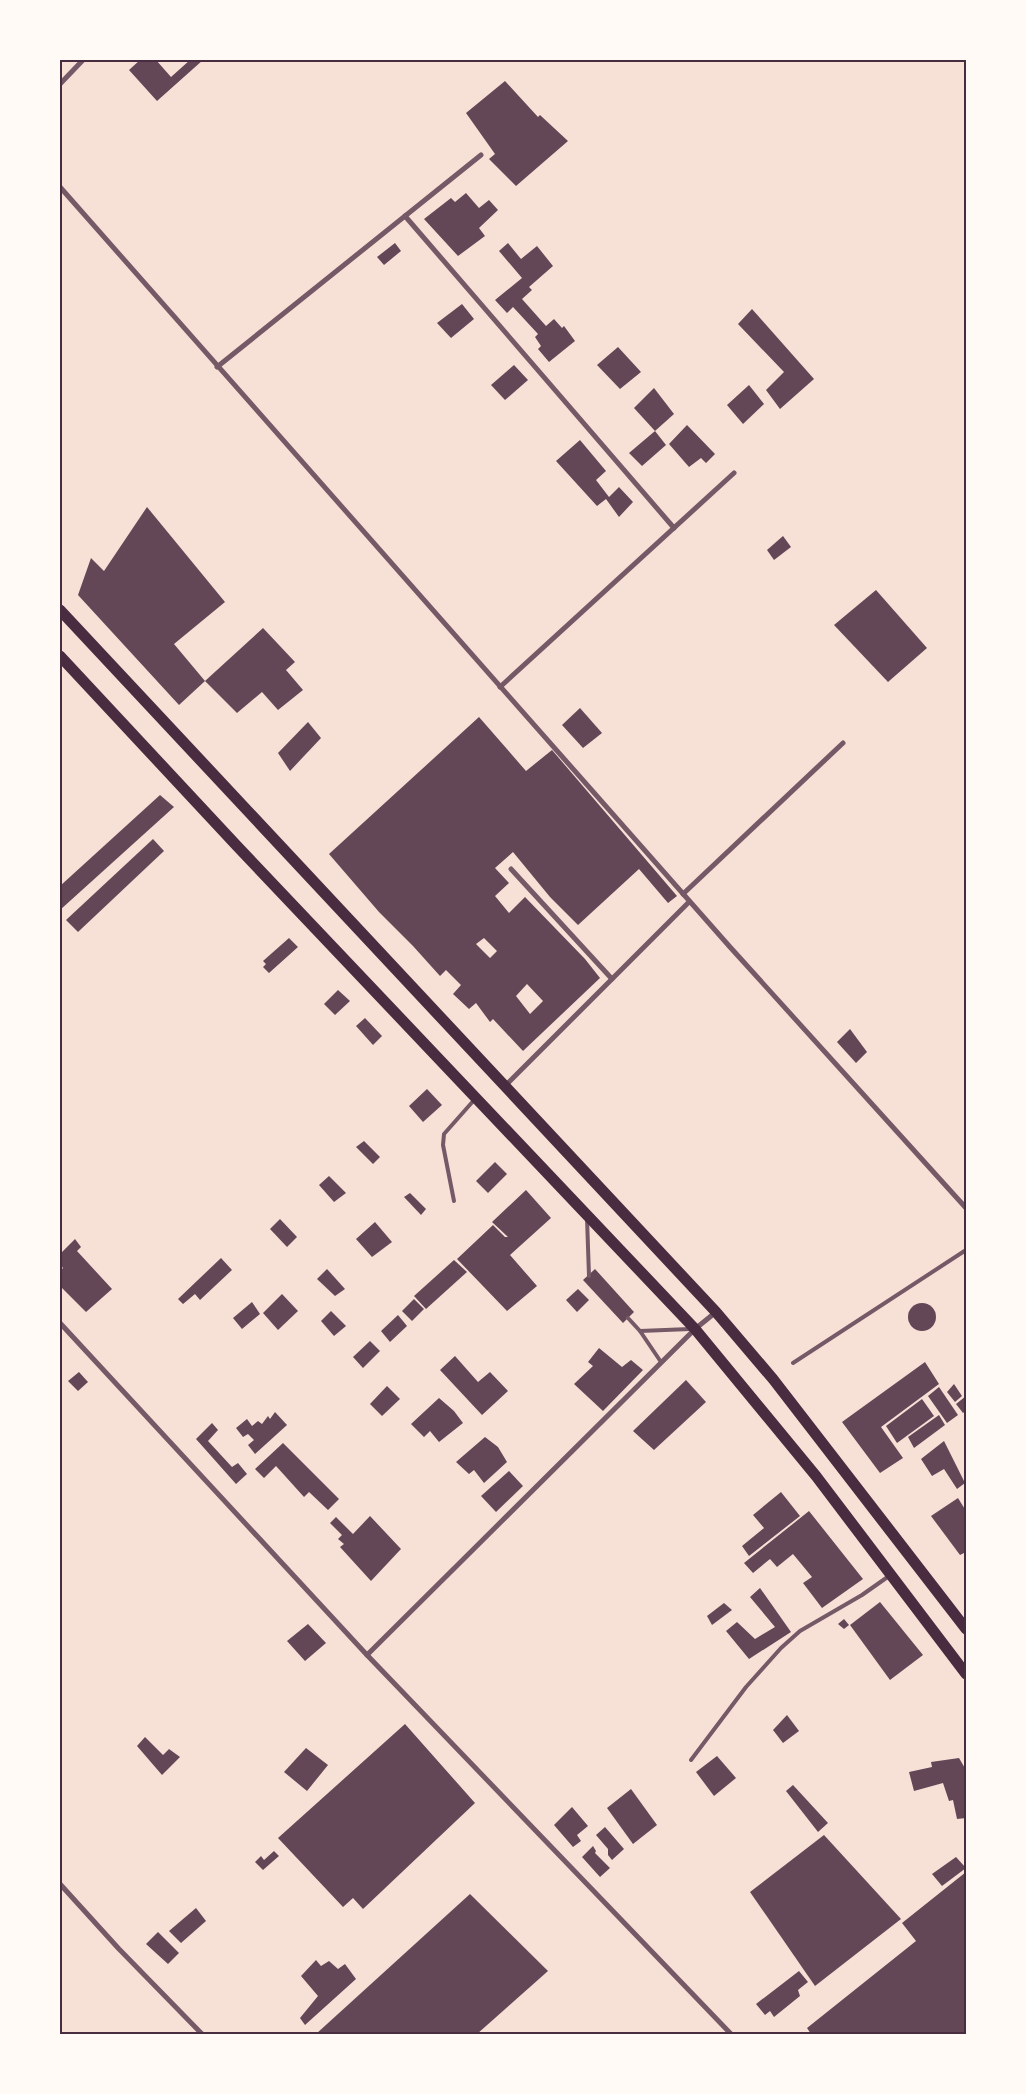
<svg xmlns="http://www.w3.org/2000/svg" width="1026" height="2094" font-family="'Exo 2',sans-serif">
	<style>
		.building { fill: #644757; fill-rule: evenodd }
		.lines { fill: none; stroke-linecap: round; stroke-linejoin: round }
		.service { stroke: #755966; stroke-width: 4 }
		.minor { stroke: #755966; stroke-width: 5 }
		.primary { stroke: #4a2c40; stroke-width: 11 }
		.neatline { fill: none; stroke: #4a2c40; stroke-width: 2 }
	</style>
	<rect width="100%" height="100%" fill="#f7e1d7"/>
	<g class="building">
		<polygon points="140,60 156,60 171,77 190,60 203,60 157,101 129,70"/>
		<polygon points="505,81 538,117 540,115 568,141 516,186 489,159 495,154 466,113"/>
		<polygon points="466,193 479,208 489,200 498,210 479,228 485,236 458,256 424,219 451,198 455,202"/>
		<polygon points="395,243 401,251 384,265 377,257"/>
		<polygon points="508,243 521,259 537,246 553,266 529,287 532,290 522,299 546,326 554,319 562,328 564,326 575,341 549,362 538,349 541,346 535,337 538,334 513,307 507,313 495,300 522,278 499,251"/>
		<polygon points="462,304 474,319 451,338 437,323"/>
		<polygon points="752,309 814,379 780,409 766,390 784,372 738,324"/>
		<polygon points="618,347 641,372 620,389 597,365"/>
		<polygon points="514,365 528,380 505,400 491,385"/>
		<polygon points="749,385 764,404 743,424 727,405"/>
		<polygon points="654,388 674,414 655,431 634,408"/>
		<polygon points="687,425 715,454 706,463 701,458 689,467 669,444"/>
		<polygon points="655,431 666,445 642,466 629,453"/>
		<polygon points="580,440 606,471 596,480 609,497 619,487 633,502 619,517 606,499 597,506 556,461"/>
		<polygon points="147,507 225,602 174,644 205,681 263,628 295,662 286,670 303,690 278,710 262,692 237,713 205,681 179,705 78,595 91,558 104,571"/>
		<polygon points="783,536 791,547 774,560 767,550"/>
		<polygon points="876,590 927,648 888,682 834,625"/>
		<polygon points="580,708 602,733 583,748 562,725"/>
		<path d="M 479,717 L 526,771 L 552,750 L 677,896 L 668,903 L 639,869 L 578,925 L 550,897 L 513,852 L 495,868 L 509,883 L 495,896 L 509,913 L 525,897 L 585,959 L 600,978 L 523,1051 L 493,1019 L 490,1022 L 476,1003 L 469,1009 L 453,994 L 461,985 L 446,970 L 440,976 L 413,946 L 379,912 L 329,854 ZM 484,938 L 497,951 L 490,958 L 476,944 ZM 527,984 L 543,1001 L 530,1014 L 516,996 Z"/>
		<polygon points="308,722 321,738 290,771 278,753"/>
		<polygon points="160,795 174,807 60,910 60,886"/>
		<polygon points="153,839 164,851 78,932 66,920"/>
		<polygon points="289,938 298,947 269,973 263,967 266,964 263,961"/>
		<polygon points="338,990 350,1001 335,1015 324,1004"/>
		<polygon points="365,1018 382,1036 373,1045 356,1026"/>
		<polygon points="850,1029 867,1052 856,1063 837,1042"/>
		<polygon points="427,1089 442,1105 423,1122 409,1106"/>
		<polygon points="364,1141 380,1157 373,1164 356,1147"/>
		<polygon points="495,1162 507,1174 488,1193 476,1181"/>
		<polygon points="329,1176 346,1193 334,1202 319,1185"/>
		<polygon points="526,1190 551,1218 510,1255 537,1286 507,1311 457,1259 493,1225 505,1237 508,1237 492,1222"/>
		<polygon points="410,1193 426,1209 421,1215 404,1197"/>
		<polygon points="280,1219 297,1237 287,1247 270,1229"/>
		<polygon points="375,1222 392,1242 372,1257 356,1239"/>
		<polygon points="75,1239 81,1247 77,1251 112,1289 86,1312 60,1286 60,1271 63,1268 60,1264 60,1254"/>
		<polygon points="221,1258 232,1270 200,1300 195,1294 183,1304 178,1299"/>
		<polygon points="454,1260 467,1272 426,1309 414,1296"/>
		<polygon points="327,1269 345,1289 335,1296 317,1279"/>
		<polygon points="595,1269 634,1312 623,1323 583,1280"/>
		<polygon points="578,1289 589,1300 577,1312 566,1300"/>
		<polygon points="282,1294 298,1311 278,1330 263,1313"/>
		<polygon points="414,1299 424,1309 412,1321 402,1311"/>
		<polygon points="252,1302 260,1314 242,1329 233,1318"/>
		<circle cx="922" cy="1317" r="14"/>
		<polygon points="331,1311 346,1326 334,1336 321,1321"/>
		<polygon points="398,1315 407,1326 390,1342 381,1331"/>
		<polygon points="370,1341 380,1351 363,1368 353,1357"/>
		<polygon points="599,1348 622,1367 631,1360 643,1370 603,1411 574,1384 593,1366 588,1362"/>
		<polygon points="455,1356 478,1382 490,1372 508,1391 482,1415 440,1370"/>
		<polygon points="925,1362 939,1384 881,1427 903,1458 880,1473 842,1422"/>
		<polygon points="79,1372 88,1382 78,1391 68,1381"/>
		<polygon points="686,1380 706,1402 654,1450 633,1431"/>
		<polygon points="954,1384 962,1396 955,1402 947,1392"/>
		<polygon points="387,1386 400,1399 382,1416 370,1404"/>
		<polygon points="939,1387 958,1415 947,1423 928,1396"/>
		<polygon points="966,1396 966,1411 963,1413 956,1404"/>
		<polygon points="439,1398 454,1411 463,1423 439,1442 430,1431 424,1437 411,1424"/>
		<polygon points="922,1399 934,1416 897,1443 886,1426"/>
		<polygon points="275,1412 287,1425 255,1454 248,1445 254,1440 248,1434 243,1437 236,1428 247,1419 252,1426 258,1421 262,1424 268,1416 270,1419"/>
		<polygon points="939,1415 945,1425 914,1448 908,1437"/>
		<polygon points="212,1423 218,1430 208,1441 232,1467 238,1463 247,1474 236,1484 196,1439"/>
		<polygon points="485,1437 498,1447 507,1462 484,1483 474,1470 469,1474 456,1462"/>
		<polygon points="944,1441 965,1483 957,1489 944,1469 932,1476 921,1459"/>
		<polygon points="283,1443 339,1499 328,1510 309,1492 304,1497 276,1466 264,1478 255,1469"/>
		<polygon points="509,1471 523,1486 496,1512 481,1496"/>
		<polygon points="781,1492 800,1516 749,1556 742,1546 764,1528 753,1515"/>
		<polygon points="958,1498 966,1511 966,1552 960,1555 931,1516"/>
		<polygon points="809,1511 863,1579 822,1608 803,1583 812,1577 793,1554 777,1567 770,1559 753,1573 744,1563"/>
		<polygon points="370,1516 401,1549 371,1581 340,1547 344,1544 338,1539 342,1535 330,1523 336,1517 353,1534"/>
		<polygon points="760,1588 791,1632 749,1659 726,1631 737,1622 755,1639 775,1627 750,1597"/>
		<polygon points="880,1602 923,1655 890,1680 850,1625"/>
		<polygon points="724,1603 732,1610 712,1625 707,1616"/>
		<polygon points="844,1619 849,1625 844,1629 838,1624"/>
		<polygon points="308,1624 326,1643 305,1661 287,1641"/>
		<polygon points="787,1715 799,1731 783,1743 773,1730"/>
		<polygon points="405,1724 475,1803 363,1909 353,1898 343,1907 278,1838"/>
		<polygon points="145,1737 163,1755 169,1749 180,1757 162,1775 137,1746"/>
		<polygon points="306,1748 328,1765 307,1791 284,1772"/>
		<polygon points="717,1756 736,1778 714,1796 696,1772"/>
		<polygon points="959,1758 966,1770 966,1818 957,1819 953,1800 949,1801 943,1783 914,1791 909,1772 932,1767 931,1762"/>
		<polygon points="793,1785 828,1823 818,1832 786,1791"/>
		<polygon points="631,1789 657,1825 633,1844 607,1808"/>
		<polygon points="572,1807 588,1826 577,1835 581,1841 573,1847 554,1825"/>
		<polygon points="605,1827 624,1849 612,1860 608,1855 608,1849 596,1835"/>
		<polygon points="824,1835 901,1919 815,1986 750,1892"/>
		<polygon points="593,1846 596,1851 595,1853 610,1868 600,1877 582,1857"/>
		<polygon points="274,1851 279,1856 263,1870 255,1862 261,1856 264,1860"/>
		<polygon points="956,1857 966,1868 942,1886 932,1874"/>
		<polygon points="966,1872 966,2034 811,2034 807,2028 916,1941 902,1923"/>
		<polygon points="470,1894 548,1971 477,2034 316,2034"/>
		<polygon points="196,1908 206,1921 181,1943 169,1931"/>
		<polygon points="158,1932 179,1953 168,1964 146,1944"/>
		<polygon points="316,1960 321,1966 329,1961 338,1969 345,1964 356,1979 305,2025 300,2018 318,1996 301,1976"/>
		<polygon points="799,1971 808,1982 798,1990 800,1996 774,2017 770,2011 765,2015 756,2004"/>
	</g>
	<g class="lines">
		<g class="service">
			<polyline points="454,1201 443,1145 444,1134 475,1099"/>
			<polyline points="587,1218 589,1276"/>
			<polyline points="628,1318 640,1331 690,1329"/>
			<polyline points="640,1331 661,1362"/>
			<polyline points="793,1363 966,1250"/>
			<polyline points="691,1760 746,1687 781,1648 800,1631 862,1595 889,1576"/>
		</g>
		<g class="minor">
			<polyline points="60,84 83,60"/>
			<polyline points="60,187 730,947 966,1208"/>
			<polyline points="405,216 674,528"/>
			<polyline points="217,367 481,155"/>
			<polyline points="500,687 734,473"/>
			<polyline points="511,869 612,979"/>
			<polyline points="683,894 843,743"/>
			<polyline points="505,1086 689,902"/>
			<polyline points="60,1323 367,1655 731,2034"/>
			<polyline points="367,1655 695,1329 716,1312"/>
			<polyline points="60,1884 119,1949 202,2034"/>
		</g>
		<g class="primary">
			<polyline points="60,610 716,1312 773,1379 966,1629"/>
			<polyline points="60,656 237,846 695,1329 816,1476 966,1674"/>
		</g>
	</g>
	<rect width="1026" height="2094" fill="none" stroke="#fffaf5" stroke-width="122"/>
	<rect x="61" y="61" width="904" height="1972" class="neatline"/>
</svg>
